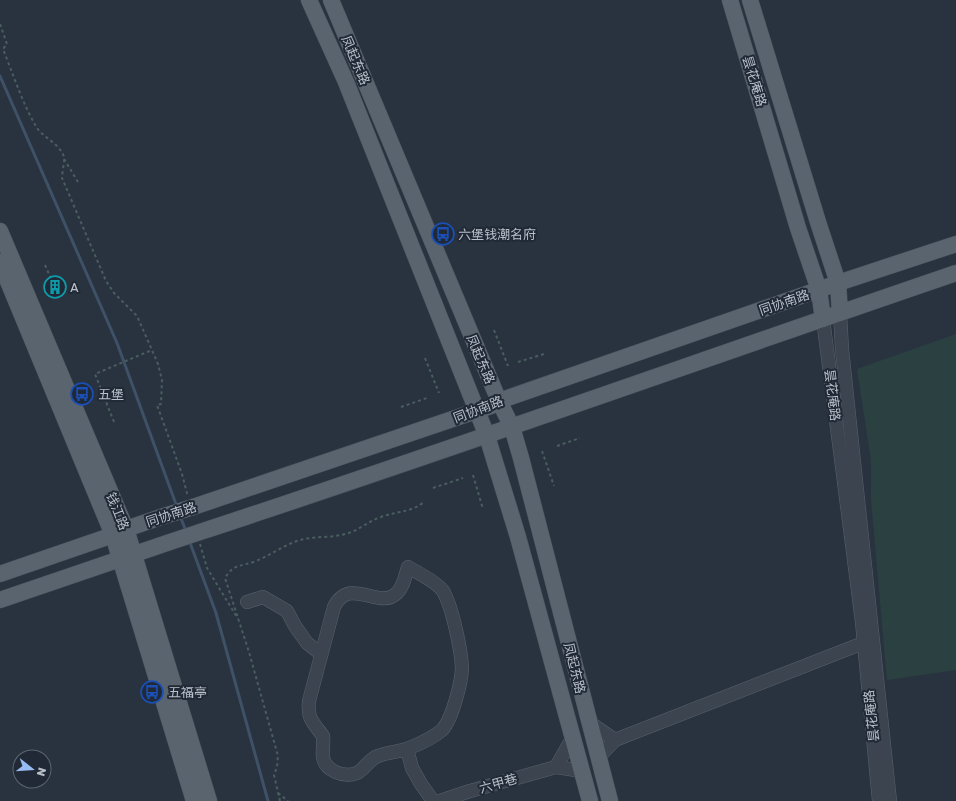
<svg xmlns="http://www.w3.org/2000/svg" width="956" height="801" font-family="'Golos Text','Noto Sans SC',sans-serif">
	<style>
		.green { fill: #2b4141 }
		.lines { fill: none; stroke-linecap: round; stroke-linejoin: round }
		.stream { stroke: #3f5167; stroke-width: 3 }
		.minor-casing { stroke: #59626d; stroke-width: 14 }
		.major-casing { stroke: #48505c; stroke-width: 17 }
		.path { stroke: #4a5d5f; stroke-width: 2; stroke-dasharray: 3 3; stroke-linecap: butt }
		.minor { stroke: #3c4450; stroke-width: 13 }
		.major { stroke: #5a646f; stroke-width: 16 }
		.major-bridge-casing { stroke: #48505c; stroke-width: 17; stroke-linecap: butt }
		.major-bridge { stroke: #5a646f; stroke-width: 16 }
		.labels { text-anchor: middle; stroke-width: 4; stroke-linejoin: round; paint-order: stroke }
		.street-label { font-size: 13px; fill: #b8c0ca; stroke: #202935 }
		.poi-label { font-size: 13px; fill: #b8c0ca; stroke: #202935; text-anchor: start }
	</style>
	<rect width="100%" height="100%" fill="#28333f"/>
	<polygon class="green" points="956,334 956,670 887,680 871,499 871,460 857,369"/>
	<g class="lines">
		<g class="stream">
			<polyline points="0,76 117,343 177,507"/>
			<polyline points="180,516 186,531"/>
			<polyline points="189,540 216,613 268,801"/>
		</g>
		<g class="minor-casing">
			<g id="minor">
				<polyline points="840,313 842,349 890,801"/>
				<polyline points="823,319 862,622 879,801"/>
				<path d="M 408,567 C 417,572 438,583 443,591 C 452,606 461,649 462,667 C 462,681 452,720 442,730 C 434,737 417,745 407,749 C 398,752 387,752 378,756 C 369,759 365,769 357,773 C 344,778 325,771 323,757 C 322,750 324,742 323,736 C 313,722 307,719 309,701 L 334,607 C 350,575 379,611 397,593 C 404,586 405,576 408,567 Z"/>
				<polyline points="247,602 263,597 287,611 295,626 307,643 321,654"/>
				<polyline points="589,722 615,740"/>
				<polyline points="407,749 412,768 421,784 433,801"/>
				<polyline points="598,758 615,740 871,640"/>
				<polyline points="556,767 573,737"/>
				<polyline points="440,801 470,791 556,767 582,771"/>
			</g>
		</g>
		<g class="major-casing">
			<g id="major">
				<polyline points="309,0 346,82 487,436 518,537 590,801"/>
				<polyline points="331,0 499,401 512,427 521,458 610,801"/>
				<polyline points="730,0 798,228 819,290 823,319"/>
				<polyline points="750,0 818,222 838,283 840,313"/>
				<polyline points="0,231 126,529 209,801"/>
				<polyline points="0,262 113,535 194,801"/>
				<polyline points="193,507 491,406 499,401 838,283 956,244"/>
				<path d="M 200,532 C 453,449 704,359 956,273"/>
				<polyline points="0,574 113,535 126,529 161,517"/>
				<polyline points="0,600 167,543"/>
			</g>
		</g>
		<g class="path">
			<path d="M 0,24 L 7,44 L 3,49 C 13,74 23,105 37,128 C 44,138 60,144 64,157 C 65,160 62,173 62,178 L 106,281 L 114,293 L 137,316 L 148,341 L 158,364 L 162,380 L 161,404 L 157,405 L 182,474 L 188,497"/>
			<polyline points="64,159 78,182"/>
			<polyline points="45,265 56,290"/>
			<polyline points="494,330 508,366"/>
			<polyline points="425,358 439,393"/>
			<polyline points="518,362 544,354"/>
			<polyline points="401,407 427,398"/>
			<polyline points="114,422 95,374 152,350"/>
			<polyline points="557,446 580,438"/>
			<polyline points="542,451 554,486"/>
			<polyline points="473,475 483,509"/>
			<polyline points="433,488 463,478"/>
			<polyline points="200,544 207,568 238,619"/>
			<polyline points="278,793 288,801"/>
			<path d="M 280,801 L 274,775 L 277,767 L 278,756 L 249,652 L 225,578 C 234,563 241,567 256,561 C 271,555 284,545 300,540 C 314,536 331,538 345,534 C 359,531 368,521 381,517 C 397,511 410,513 424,502"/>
		</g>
		<use href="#minor" class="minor"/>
		<use href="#major" class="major"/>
		<g class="major-bridge-casing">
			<g id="major-bridge">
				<polyline points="161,517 193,507"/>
				<polyline points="167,543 200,532"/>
			</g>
		</g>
		<use href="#major-bridge" class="major-bridge"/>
	</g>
	<defs>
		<g id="bus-ring" transform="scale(1.15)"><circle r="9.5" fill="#202935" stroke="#1a4fb4" stroke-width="1.5"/><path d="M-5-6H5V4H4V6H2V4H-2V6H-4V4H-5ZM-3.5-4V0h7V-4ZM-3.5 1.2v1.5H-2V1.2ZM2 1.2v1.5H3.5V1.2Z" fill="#1a4fb4"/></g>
		<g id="building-ring" transform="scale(1.15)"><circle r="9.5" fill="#202935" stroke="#0f9aa8" stroke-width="1.5"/><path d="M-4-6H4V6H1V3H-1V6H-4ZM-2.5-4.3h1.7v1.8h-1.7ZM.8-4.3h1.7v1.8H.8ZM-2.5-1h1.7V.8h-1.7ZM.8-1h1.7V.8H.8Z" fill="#0f9aa8"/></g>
	</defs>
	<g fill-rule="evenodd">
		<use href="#bus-ring" x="443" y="234"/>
		<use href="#building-ring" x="55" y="287"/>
		<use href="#bus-ring" x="82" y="394"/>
		<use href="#bus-ring" x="152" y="692"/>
	</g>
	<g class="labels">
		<g class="street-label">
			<text transform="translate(356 60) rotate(67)" y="5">凤起东路</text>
			<text transform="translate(755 81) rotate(73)" y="5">昙花庵路</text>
			<text transform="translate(784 302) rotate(-19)" y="5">同协南路</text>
			<text transform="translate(481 359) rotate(67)" y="5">凤起东路</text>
			<text transform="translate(833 395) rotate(83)" y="5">昙花庵路</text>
			<text transform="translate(478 409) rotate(-21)" y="5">同协南路</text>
			<text transform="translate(118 511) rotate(68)" y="5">钱江路</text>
			<text transform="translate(171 514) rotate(-18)" y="5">同协南路</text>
			<text transform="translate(575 668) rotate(76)" y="5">凤起东路</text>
			<text transform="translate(871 716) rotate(-96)" y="5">昙花庵路</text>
			<text transform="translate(498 783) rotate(-16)" y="5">六甲巷</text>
		</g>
		<g class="poi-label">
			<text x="458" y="239">六堡钱潮名府</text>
			<text x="70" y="292">A</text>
			<text x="98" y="399">五堡</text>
			<text x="168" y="697">五福亭</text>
		</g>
	</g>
	<g transform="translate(32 769) rotate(107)"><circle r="19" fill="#202935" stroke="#5d6571"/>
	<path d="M0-3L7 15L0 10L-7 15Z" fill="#96bcf1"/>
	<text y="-6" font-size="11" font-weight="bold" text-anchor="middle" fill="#b8c0ca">N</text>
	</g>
</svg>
